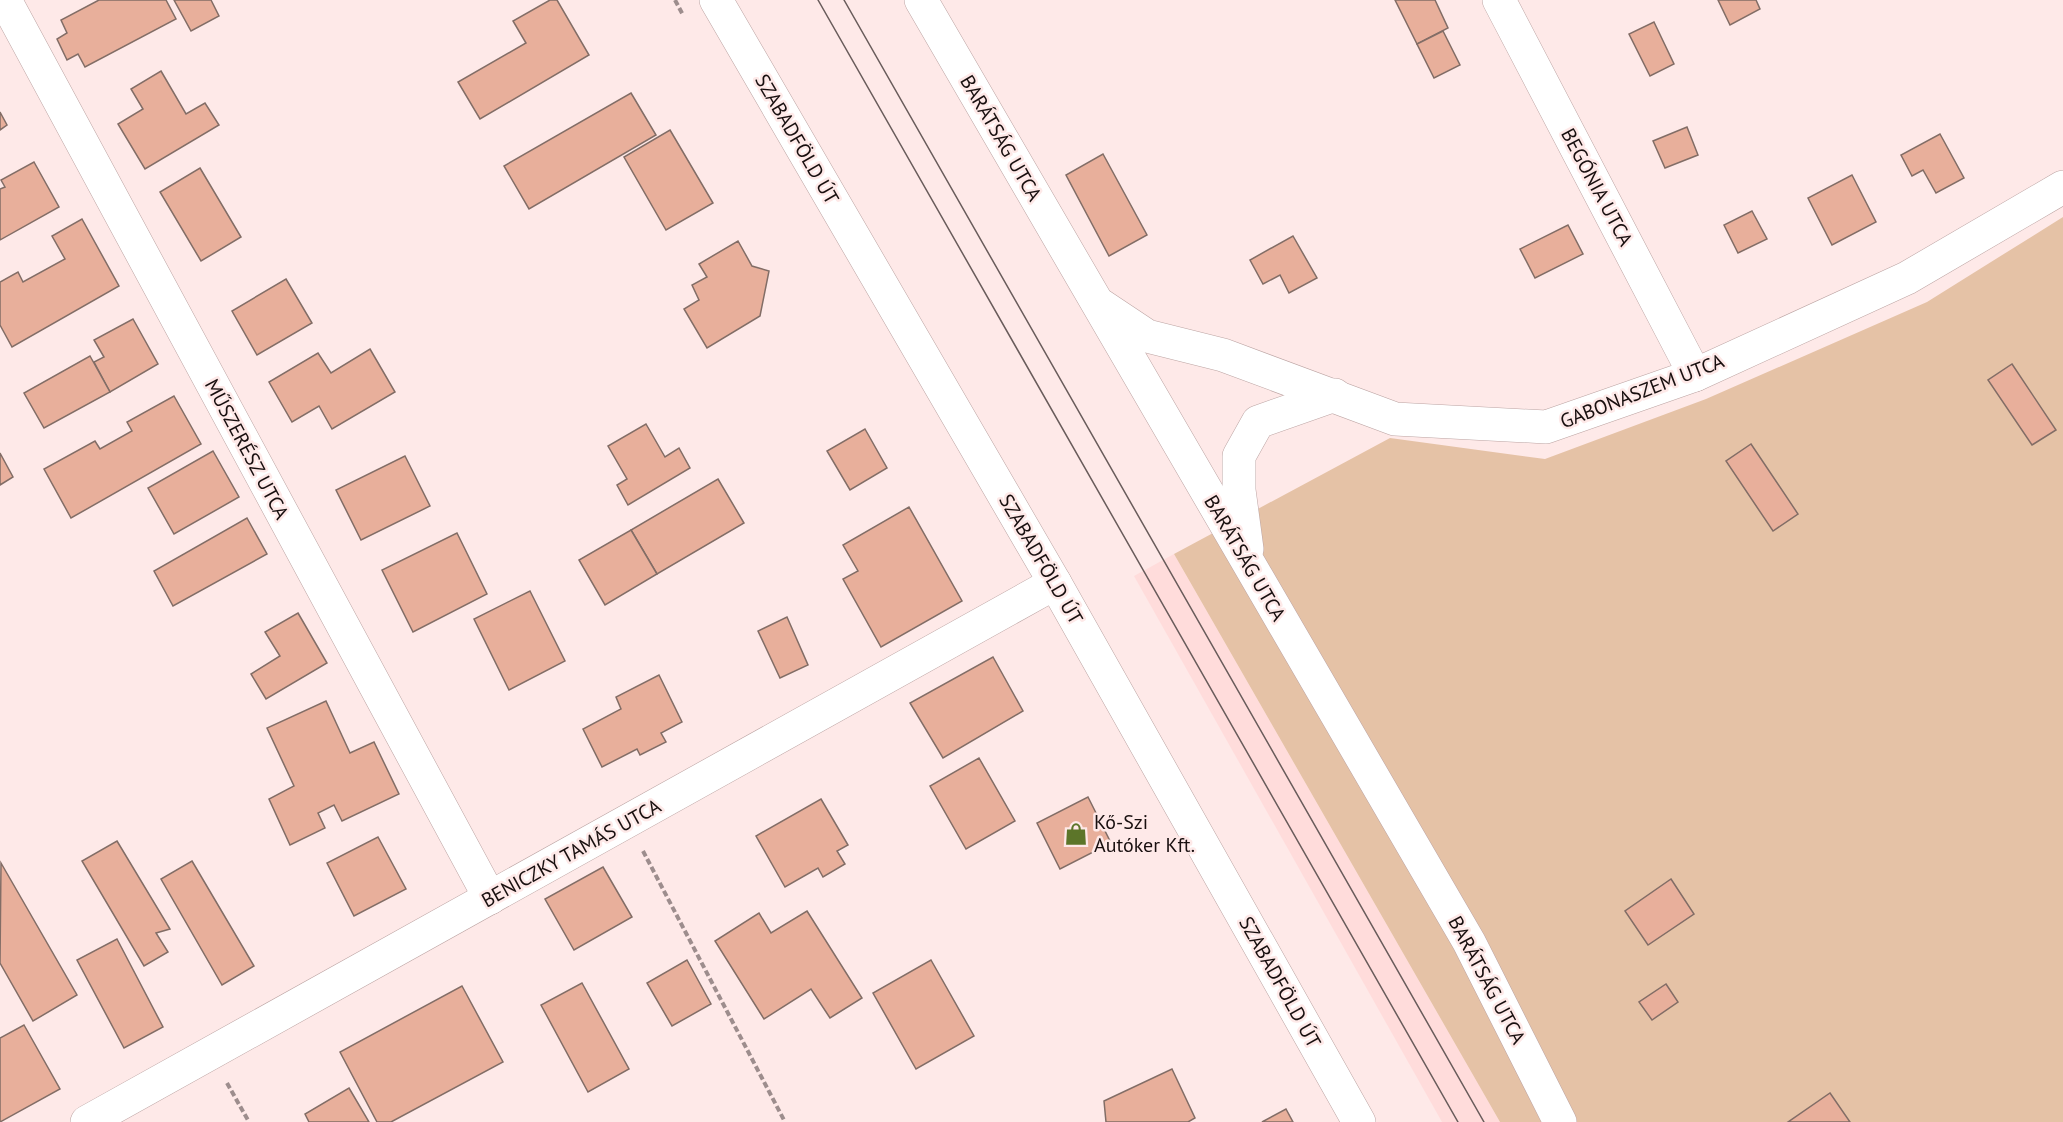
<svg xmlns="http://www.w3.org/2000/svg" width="2063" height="1122" font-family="'PT Sans',sans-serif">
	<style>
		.built { fill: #ffdcdb }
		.green { fill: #e5c2a6 }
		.building { fill: #e8af9b; stroke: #826d66; stroke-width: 1.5 }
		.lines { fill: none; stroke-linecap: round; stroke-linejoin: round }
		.street-casing { stroke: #bca4a3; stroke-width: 34 }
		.primary-casing { stroke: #bca4a3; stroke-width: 34 }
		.path { stroke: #9d8d8d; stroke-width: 4; stroke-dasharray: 6 3; stroke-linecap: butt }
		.street { stroke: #fff; stroke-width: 33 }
		.primary { stroke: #fff; stroke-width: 33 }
		.tram { stroke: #695c5b; stroke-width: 1.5 }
		.labels { text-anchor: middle; stroke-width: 5; stroke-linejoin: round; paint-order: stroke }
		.street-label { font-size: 20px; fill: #180f0f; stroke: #fee9e8 }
		.poi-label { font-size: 20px; fill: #180f0f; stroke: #fee9e8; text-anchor: start }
	</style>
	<rect width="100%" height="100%" fill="#fee9e8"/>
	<polygon class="built" points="1174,554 1500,1122 1442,1122 1134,576"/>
	<polygon class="green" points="2063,217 2063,1122 1500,1122 1174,554 1390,438 1545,459 1706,399 1927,302"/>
	<g class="building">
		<polygon points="99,0 166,0 176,19 85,67 78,54 67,60 57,39 67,33 61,20"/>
		<polygon points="174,0 211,0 219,16 191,31"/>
		<polygon points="550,0 557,0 589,55 480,119 458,82 526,43 513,21"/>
		<polygon points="1395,0 1435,0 1448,28 1417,44"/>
		<polygon points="1718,0 1756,0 1760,9 1730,25"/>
		<polygon points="1654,22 1674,64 1650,76 1629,34"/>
		<polygon points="1443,31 1460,65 1434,78 1417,44"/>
		<polygon points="161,71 186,114 205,103 219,125 145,169 118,124 143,109 131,89"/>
		<polygon points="631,93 656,135 529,209 504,166"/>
		<polygon points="0,112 7,125 0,130"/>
		<polygon points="1687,127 1698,155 1665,168 1653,141"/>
		<polygon points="670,130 713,203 666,230 624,157"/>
		<polygon points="1940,134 1964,178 1936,193 1923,170 1912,176 1901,155"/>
		<polygon points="1103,154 1147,235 1109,256 1066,175"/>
		<polygon points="34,162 59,207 0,240 0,189 5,187 1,180"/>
		<polygon points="200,168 241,237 201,261 160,192"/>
		<polygon points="1852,175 1876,222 1832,245 1808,198"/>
		<polygon points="1752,211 1767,239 1738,253 1724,225"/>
		<polygon points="82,219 119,286 12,347 0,325 0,282 18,272 23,282 65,259 52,236"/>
		<polygon points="1568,225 1583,254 1535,278 1520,249"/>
		<polygon points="1293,236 1317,278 1289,293 1280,275 1263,284 1250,260"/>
		<polygon points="738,241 752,266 769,271 760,316 707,348 684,309 699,300 692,285 707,277 699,264"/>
		<polygon points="286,279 312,323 257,355 232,311"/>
		<polygon points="133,319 158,364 110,392 94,362 104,357 94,340"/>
		<polygon points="370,349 395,392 332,429 319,406 292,422 269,382 318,353 331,373"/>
		<polygon points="90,356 110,392 44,428 24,393"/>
		<polygon points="2012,364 2056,430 2032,445 1988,380"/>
		<polygon points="174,396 201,444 71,518 44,469 95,441 100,449 132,431 127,422"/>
		<polygon points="646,424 665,457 679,448 690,468 628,505 617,485 627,479 608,446"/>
		<polygon points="865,429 887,468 850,490 827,451"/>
		<polygon points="1751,444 1798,514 1773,531 1726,461"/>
		<polygon points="213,451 239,497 174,534 148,488"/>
		<polygon points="0,453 13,477 0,485"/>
		<polygon points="405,456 430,506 361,540 336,490"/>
		<polygon points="718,479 744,523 657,574 631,530"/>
		<polygon points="909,507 962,601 881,647 843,579 858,571 843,545"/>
		<polygon points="247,518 267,554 173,606 154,571"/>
		<polygon points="631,530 657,574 605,605 579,560"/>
		<polygon points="457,533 487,594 413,632 382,570"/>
		<polygon points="530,591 565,661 509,690 474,619"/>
		<polygon points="298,613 327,663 266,699 251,674 280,656 265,632"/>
		<polygon points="787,617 808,665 780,678 758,631"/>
		<polygon points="993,657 1023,711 943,758 910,703"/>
		<polygon points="659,675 682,722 661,733 666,742 640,755 637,749 602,767 583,729 621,709 616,697"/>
		<polygon points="326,701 350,753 374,742 399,794 342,821 334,805 318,813 325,828 290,845 269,799 294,786 267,728"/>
		<polygon points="979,758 1015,821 966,849 930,786"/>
		<polygon points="1088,797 1111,843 1060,869 1037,823"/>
		<polygon points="821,799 848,845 837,851 845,864 823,877 818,868 785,887 756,836"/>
		<polygon points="378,837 406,889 354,916 327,863"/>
		<polygon points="117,841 170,929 156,933 168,952 144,966 82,861"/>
		<polygon points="192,861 254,966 222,985 161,879"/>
		<polygon points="1,863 77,995 33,1021 0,963"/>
		<polygon points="603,867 632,917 574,950 545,899"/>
		<polygon points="1671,879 1694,914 1648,945 1625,911"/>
		<polygon points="807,911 862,998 830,1018 811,989 764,1019 715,941 759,913 771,933"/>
		<polygon points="117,939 163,1027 124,1048 77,960"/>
		<polygon points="687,960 711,1004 672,1026 647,983"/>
		<polygon points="931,960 974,1036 916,1069 873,993"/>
		<polygon points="582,983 629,1069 588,1092 541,1005"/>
		<polygon points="1666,984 1678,1002 1652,1020 1639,1002"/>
		<polygon points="462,986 503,1062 391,1122 377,1122 340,1052"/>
		<polygon points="24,1025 60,1089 0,1122 0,1038"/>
		<polygon points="1172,1069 1195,1118 1188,1122 1106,1122 1104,1101"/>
		<polygon points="349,1088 369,1122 309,1122 305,1114"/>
		<polygon points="1830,1093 1850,1122 1788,1122"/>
		<polygon points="1286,1109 1293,1122 1262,1122"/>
	</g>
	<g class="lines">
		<g class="street-casing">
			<g id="street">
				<polyline points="5,0 490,898"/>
				<polyline points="921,0 1469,942 1560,1122"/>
				<polyline points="1499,0 1695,375"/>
				<polyline points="1102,306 1147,336 1223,355 1395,419 1546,427 1695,375 1907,278 2063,187"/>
				<polyline points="1247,549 1239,490 1239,456 1258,422 1335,395"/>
				<polyline points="87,1122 1055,583"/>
			</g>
		</g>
		<g class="primary-casing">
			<polyline id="primary" points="716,0 1055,583 1359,1122"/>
		</g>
		<g class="path">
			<polyline points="675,0 683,15"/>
			<polyline points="643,851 785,1122"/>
			<polyline points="227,1083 249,1122"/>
		</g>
		<use href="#street" class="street"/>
		<use href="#primary" class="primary"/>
		<g class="tram">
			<polyline points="818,0 1458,1122"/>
			<polyline points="844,0 1484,1122"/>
		</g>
	</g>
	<defs>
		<g id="shop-bare" transform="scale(1.8)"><path d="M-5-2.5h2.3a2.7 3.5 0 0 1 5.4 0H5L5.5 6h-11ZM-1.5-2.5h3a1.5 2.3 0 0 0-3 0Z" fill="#5c7529" stroke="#fee9e8" stroke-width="2.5" paint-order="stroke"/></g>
	</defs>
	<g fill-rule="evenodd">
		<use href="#shop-bare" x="1076" y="834"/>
	</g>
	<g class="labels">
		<g class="street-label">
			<text transform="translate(1001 138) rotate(60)" y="7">BARÁTSÁG UTCA</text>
			<text transform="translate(797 139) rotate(60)" y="7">SZABADFÖLD ÚT</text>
			<text transform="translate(1597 187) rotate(62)" y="7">BEGÓNIA UTCA</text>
			<text transform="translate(1642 391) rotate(-21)" y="7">GABONASZEM UTCA</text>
			<text transform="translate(247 449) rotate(62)" y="7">MŰSZERÉSZ UTCA</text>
			<text transform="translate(1245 558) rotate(60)" y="7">BARÁTSÁG UTCA</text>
			<text transform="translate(1041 559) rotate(60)" y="7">SZABADFÖLD ÚT</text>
			<text transform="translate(571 853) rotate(-29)" y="7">BENICZKY TAMÁS UTCA</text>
			<text transform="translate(1487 980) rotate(62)" y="7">BARÁTSÁG UTCA</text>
			<text transform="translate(1280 982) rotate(61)" y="7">SZABADFÖLD ÚT</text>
		</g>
		<g class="poi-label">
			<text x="1094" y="829">Kő-Szi<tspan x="1094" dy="23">Autóker Kft.</tspan></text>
		</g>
	</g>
</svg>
